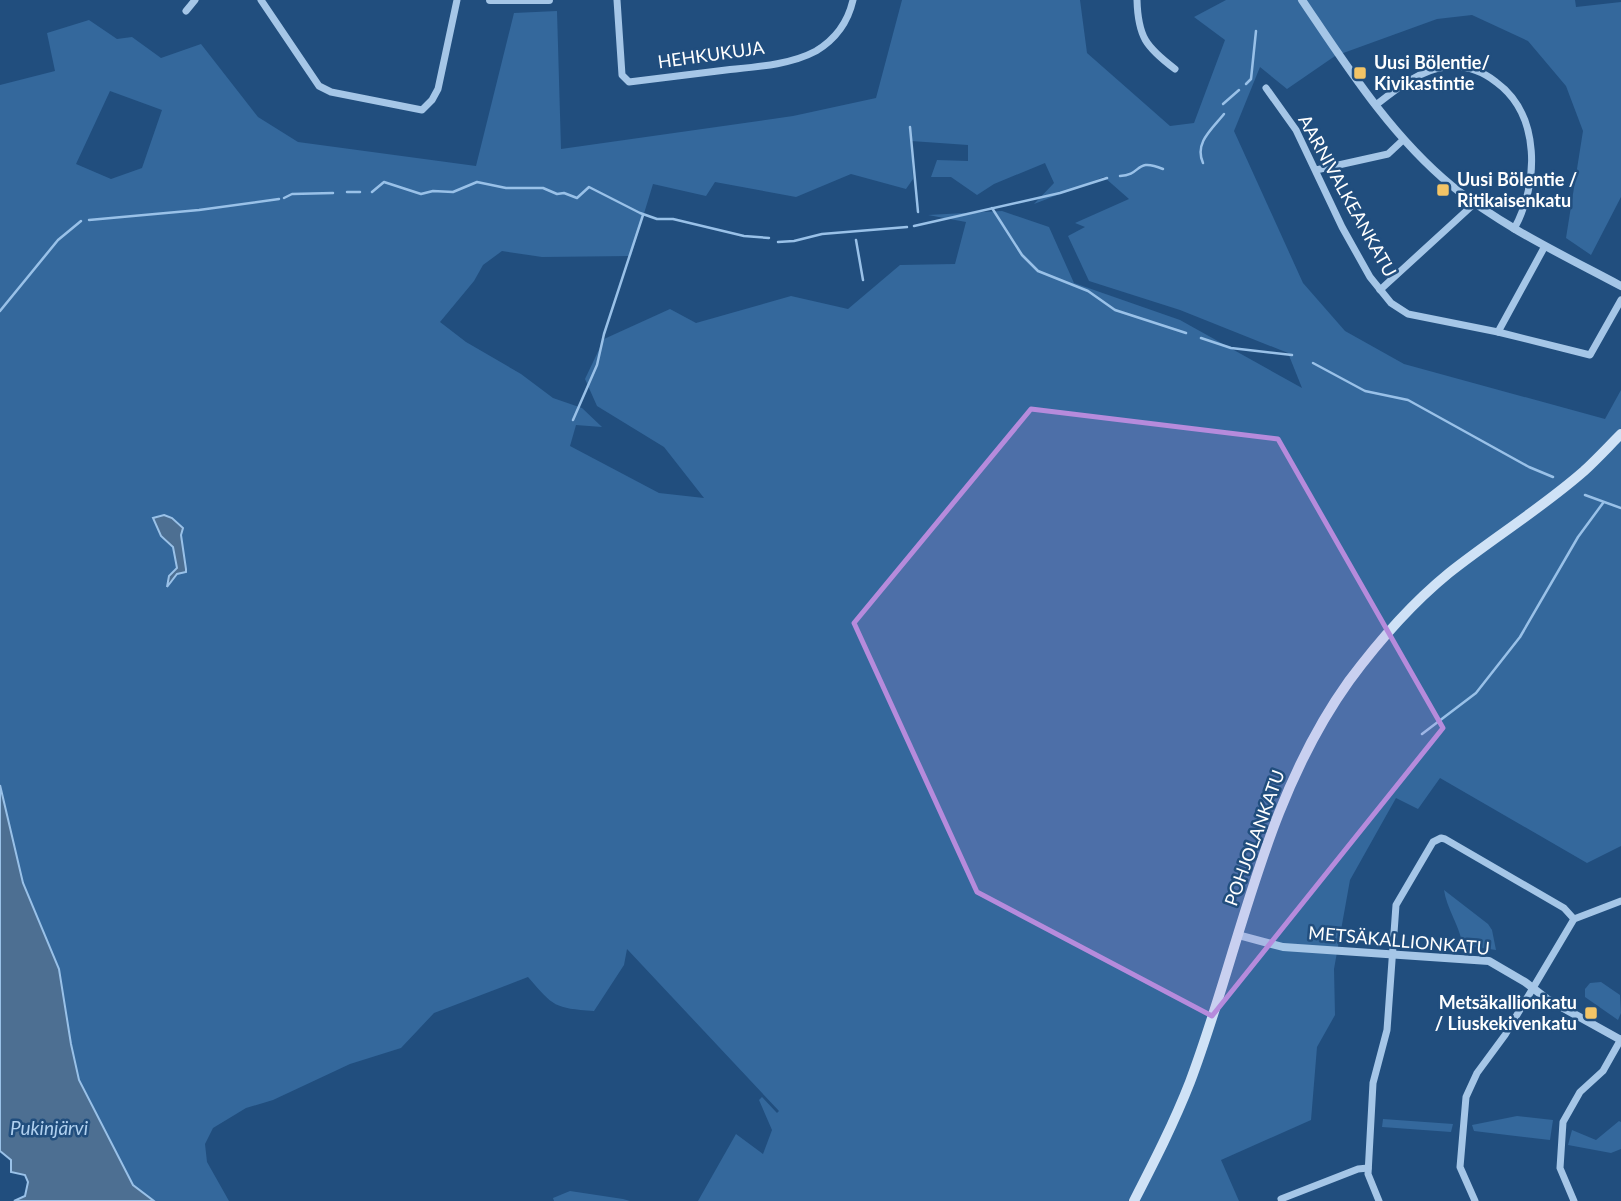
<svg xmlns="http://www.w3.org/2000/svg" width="1621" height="1201" font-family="Lato,sans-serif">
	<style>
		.green { fill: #34689c; fill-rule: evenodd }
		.water { fill: #4d6f92; stroke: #99c1e8; stroke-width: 2 }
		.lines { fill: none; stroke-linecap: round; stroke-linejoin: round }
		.stream { stroke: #99c1e8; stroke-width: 2.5 }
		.minor { stroke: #a5c6e7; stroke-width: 7 }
		.tertiary { stroke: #a5c6e7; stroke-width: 8 }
		.secondary { stroke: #cfe2f6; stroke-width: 10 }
		.marked { fill: #b68bdc; fill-opacity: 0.2; stroke: #b68bdc; stroke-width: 5; stroke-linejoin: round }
		.poi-dot { fill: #f3c466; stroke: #214e7e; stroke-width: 2.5 }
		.labels { text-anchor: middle; stroke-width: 5; stroke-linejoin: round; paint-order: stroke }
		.street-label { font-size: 18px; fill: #fff; stroke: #214e7e }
		.poi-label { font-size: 18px; font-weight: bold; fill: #fff; stroke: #214e7e; text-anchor: start }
		.water-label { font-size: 19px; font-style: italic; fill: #b0d0ef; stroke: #214e7e }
	</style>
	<rect width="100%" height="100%" fill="#214e7e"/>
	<g class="green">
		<path d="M 902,0 L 1080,0 L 1087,53 L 1170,126 L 1194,123 L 1225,40 L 1194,17 L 1226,0 L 1575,0 L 1576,7 L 1621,2 L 1621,197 L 1591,255 L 1566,238 L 1583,131 L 1566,86 L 1528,41 L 1472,15 L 1437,19 L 1335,56 L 1287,89 L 1260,67 L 1234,131 L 1303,283 L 1345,331 L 1404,364 L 1605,419 L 1621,390 L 1621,846 L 1587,863 L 1440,778 L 1418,809 L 1396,798 L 1350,880 L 1334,969 L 1335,1015 L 1317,1047 L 1311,1120 L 1221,1160 L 1239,1201 L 698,1201 L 736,1134 L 763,1154 L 772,1130 L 759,1100 L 762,1097 L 777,1113 L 779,1111 L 627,949 L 624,965 L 594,1011 C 554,1008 554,1007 528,977 L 434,1013 L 401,1048 L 350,1064 L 273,1100 L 246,1108 L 213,1128 L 205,1144 L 207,1162 L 229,1201 L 154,1201 L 133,1185 L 79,1080 L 71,1044 L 59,969 L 23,883 L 0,785 L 0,85 L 55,71 L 47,33 L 89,20 L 117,39 L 132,37 L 161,58 L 201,44 L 258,117 L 298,142 L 476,166 L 514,13 L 557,11 L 561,149 L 793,116 L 876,98 ZM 110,91 L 162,110 L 142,168 L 111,179 L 76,164 ZM 911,141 L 968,145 L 968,161 L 937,160 L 931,177 L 951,177 L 977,195 L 994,184 L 1045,163 L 1054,183 L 1034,204 L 1104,177 L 1129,199 L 1075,223 L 1085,227 L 1068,236 L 1089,281 L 1180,310 L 1288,353 L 1302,388 L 1180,320 L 1074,283 L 1049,227 L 1002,211 L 928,215 L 966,222 L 955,264 L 900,265 L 848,309 L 791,296 L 696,323 L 670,309 L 604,339 L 585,379 L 597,406 L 664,447 L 704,498 L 659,493 L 570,446 L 576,425 L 602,427 L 582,408 L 553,398 L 521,374 L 466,342 L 440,322 L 474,281 L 483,265 L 502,251 L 542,257 L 631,256 L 653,184 L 706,196 L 715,182 L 796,197 L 851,174 L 906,189 L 913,179 ZM 154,518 L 181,535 L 186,569 L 177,574 L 169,584 L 177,568 L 173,547 L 161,536 Z"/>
		<path d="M 1444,890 L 1488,924 L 1492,930 L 1496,950 L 1469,946 L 1462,942 C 1458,923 1447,909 1444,890 Z"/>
		<polygon points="1601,982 1620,995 1621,1013 1618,1020 1585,997 1585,989 1590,983"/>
		<polygon points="1517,1116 1553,1120 1550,1140 1474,1131 1472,1125"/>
		<polygon points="1383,1119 1453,1124 1451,1132 1382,1127"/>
		<polygon points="1619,1121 1621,1122 1621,1149 1611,1153 1568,1145 1572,1130 1596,1140"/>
		<polygon points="570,1191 623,1199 630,1201 554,1201 553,1198"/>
	</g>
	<g class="water">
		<polygon points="164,515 172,518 183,528 181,535 186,569 186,572 177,574 167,587 169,576 177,568 173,547 161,536 153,518"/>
		<polygon points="0,785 23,883 59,969 71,1044 79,1080 133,1185 154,1201 14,1201 25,1196 28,1182 25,1175 11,1172 11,1160 0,1151"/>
	</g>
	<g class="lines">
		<g class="stream">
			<polyline points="1246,84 1251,79 1256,31"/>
			<polyline points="1223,104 1239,90"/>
			<polyline points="910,127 918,212"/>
			<path d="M 1203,163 C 1194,143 1212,129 1224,114"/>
			<path d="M 1120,176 C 1143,175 1134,157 1163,169"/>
			<polyline points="347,192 360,192"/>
			<polyline points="372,192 384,182 421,194 433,191 453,192 477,182 506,188 543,188 557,194 564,193 577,198 589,187 640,213 657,219 673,219 744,236 769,238"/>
			<polyline points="284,198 292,194 333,193"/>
			<polyline points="992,208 1022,255 1038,271 1088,291 1115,310 1186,333"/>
			<polyline points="89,220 199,210 279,199"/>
			<polyline points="914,226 1060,193 1107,178"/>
			<polyline points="856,240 863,280"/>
			<polyline points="778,242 794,241 822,234 907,227"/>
			<polyline points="0,311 58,240 81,221"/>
			<polyline points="1201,338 1231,348 1292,355"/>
			<polyline points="1313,363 1365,391 1408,400 1529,467 1553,477"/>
			<polyline points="573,420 597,365 604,334 643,215"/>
			<polyline points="1585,495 1621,508"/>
			<polyline points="1422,734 1476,693 1520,637 1578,537 1603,503"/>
		</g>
		<g class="minor">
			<polyline points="261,0 319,86 331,92 422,110 432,100 438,89 457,0"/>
			<path d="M 617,0 L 622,75 L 629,82 C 662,78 694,74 726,70 C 755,67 790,65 816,51 C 836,39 848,22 853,0"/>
			<path d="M 1137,0 C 1138,37 1146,47 1175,69"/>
			<polyline points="186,11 195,0"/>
			<polyline points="1266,88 1296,130 1342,227 1370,277 1391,303 1408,314 1498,332 1590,355 1621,300"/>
			<path d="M 1376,105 C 1395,90 1421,69 1446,67 C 1464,65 1482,71 1496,82 C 1541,115 1539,184 1514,229"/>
			<polyline points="1316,170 1388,154 1403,140"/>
			<polyline points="1380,290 1475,203"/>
			<polyline points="1498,332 1545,246"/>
			<polyline points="1281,1199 1358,1169 1368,1168"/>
			<polyline points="1379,1201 1368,1174 1373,1083 1387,1030 1396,905 1433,842 1441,838 1445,839 1564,908 1574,919"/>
			<polyline points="1475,1201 1460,1167 1466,1097 1477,1073 1505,1035 1574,919 1621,901"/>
			<polyline points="1574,1201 1560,1168 1563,1122 1580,1092 1603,1071 1621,1039"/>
		</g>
		<g class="tertiary">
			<polyline points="490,0 549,0"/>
			<path d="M 1302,0 C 1346,65 1390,135 1452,186 C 1503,227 1563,255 1621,286"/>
			<polyline points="1238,935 1283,947 1489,961 1525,982 1547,999 1621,1040"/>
		</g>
		<path class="secondary" d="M 1134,1201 C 1154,1162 1174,1123 1190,1082 C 1241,947 1263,801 1349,681 C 1378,642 1411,604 1449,573 C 1493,538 1542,508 1584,471 C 1597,459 1609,446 1621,434"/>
	</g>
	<path class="marked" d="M 1031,409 L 1278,439 L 1443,728 L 1212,1016 L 977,892 L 854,623 Z"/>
	<g class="poi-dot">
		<rect x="1353" y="66" width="14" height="14" rx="3.5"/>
		<rect x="1436" y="183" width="14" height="14" rx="3.5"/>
		<rect x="1584" y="1006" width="14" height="14" rx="3.5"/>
	</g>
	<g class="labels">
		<g class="street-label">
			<text transform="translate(711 55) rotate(-8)" y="6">HEHKUKUJA</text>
			<text transform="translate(1347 196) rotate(61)" y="6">AARNIVALKEANKATU</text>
			<text transform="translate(1255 838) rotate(-70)" y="6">POHJOLANKATU</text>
			<text transform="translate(1399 941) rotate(5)" y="6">METSÄKALLIONKATU</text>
		</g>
		<g class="poi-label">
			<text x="1374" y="69">Uusi Bölentie/<tspan x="1374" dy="21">Kivikastintie</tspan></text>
			<text x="1457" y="186">Uusi Bölentie /<tspan x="1457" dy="21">Ritikaisenkatu</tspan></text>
			<text x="1577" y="1009" text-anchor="end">Metsäkallionkatu<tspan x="1577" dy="21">/ Liuskekivenkatu</tspan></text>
		</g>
		<g class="water-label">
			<text x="49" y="1135">Pukinjärvi</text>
		</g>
	</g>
</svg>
